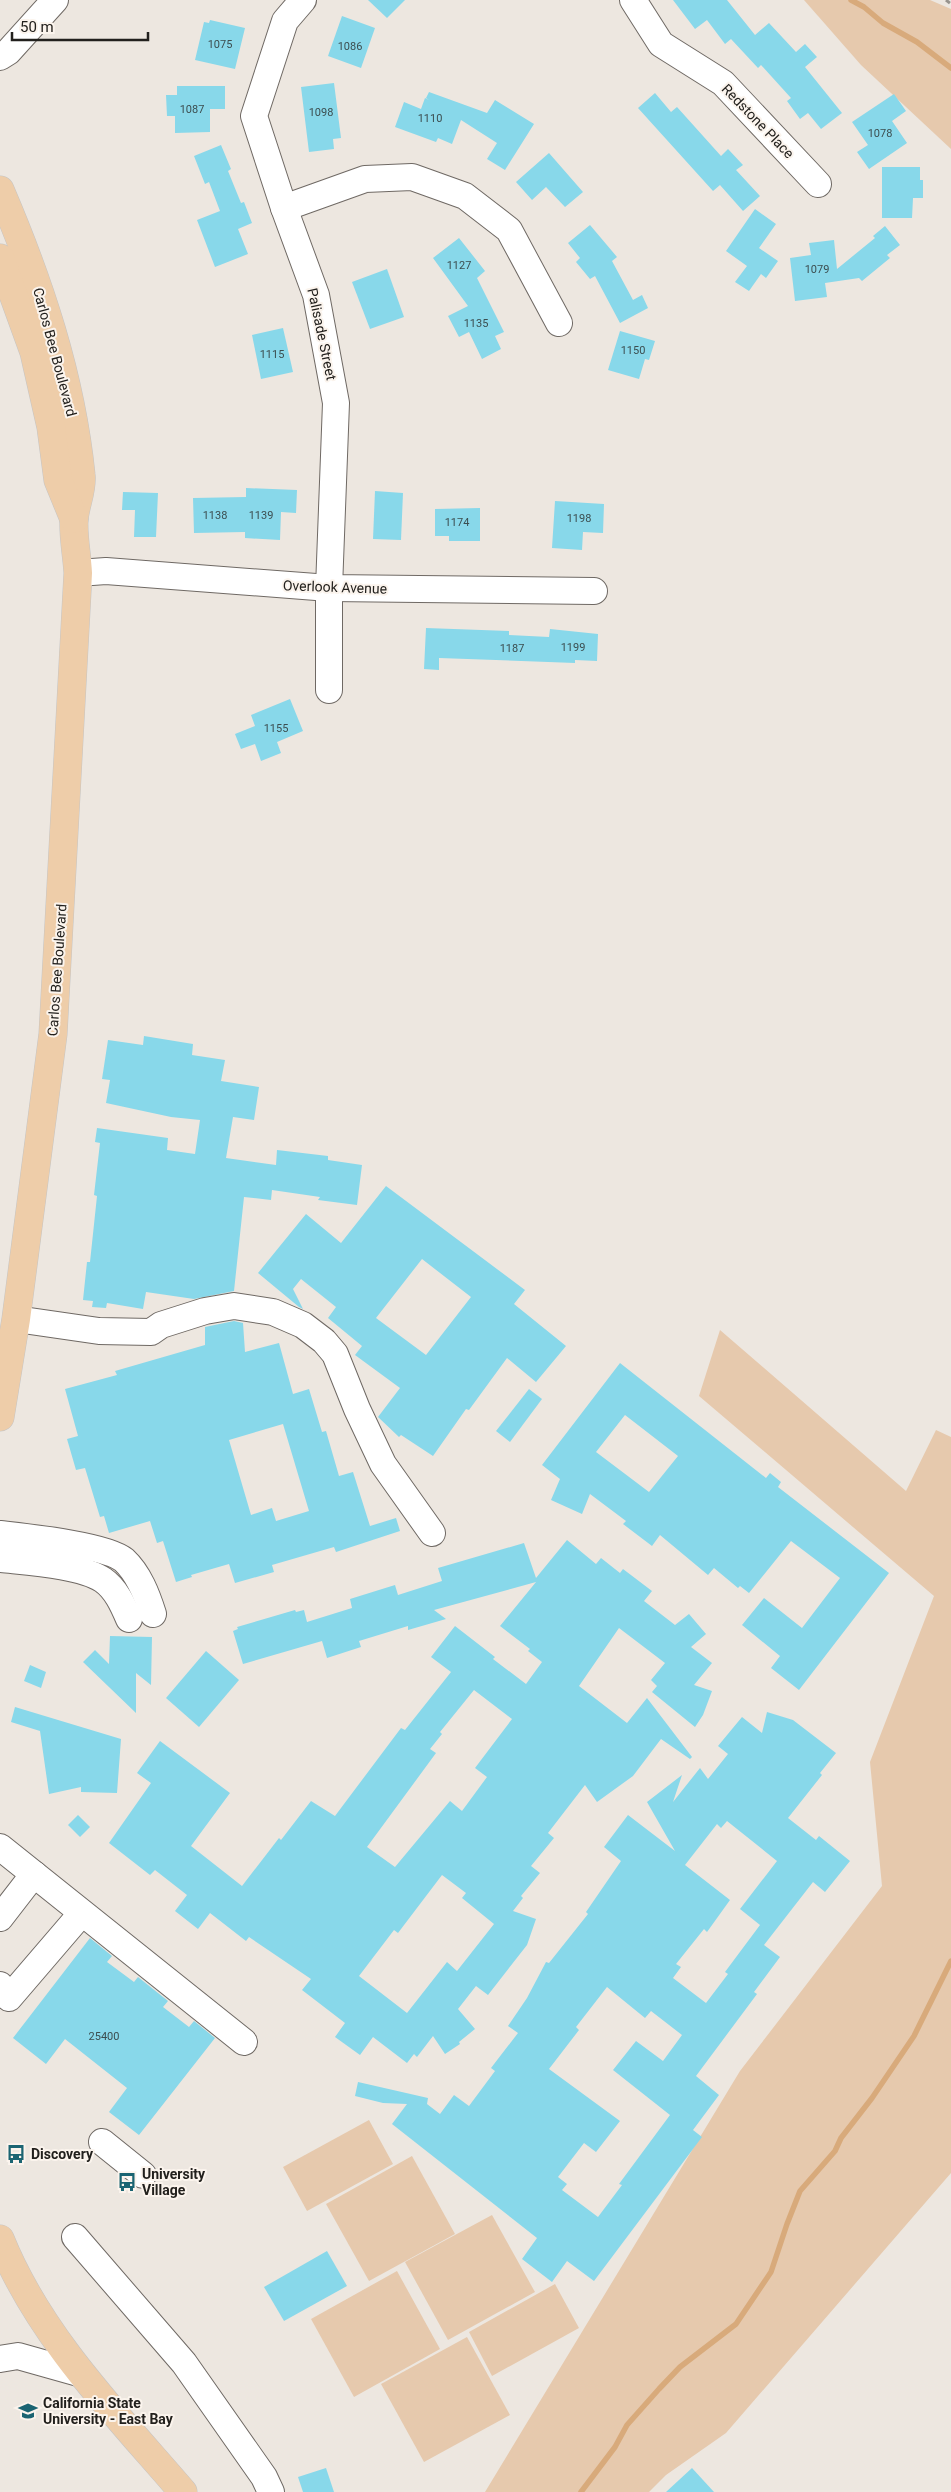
<svg xmlns="http://www.w3.org/2000/svg" width="951" height="2492" font-family="Roboto,sans-serif">
	<style>
		.green { fill: #e6c9ad }
		.lines { fill: none; stroke-linecap: round; stroke-linejoin: round }
		.stream { stroke: #d8aa7b; stroke-width: 5.5 }
		.building { fill: #88d8ea; fill-rule: evenodd }
		.minor-casing { stroke: #6f6964; stroke-width: 28 }
		.major-casing { stroke: #c6c5c4; stroke-width: 29 }
		.path { stroke: #97938d; stroke-width: 3; stroke-dasharray: 5 2.5; stroke-linecap: butt }
		.minor { stroke: #fff; stroke-width: 26 }
		.major { stroke: #eecda9; stroke-width: 28 }
		.labels { text-anchor: middle; stroke-width: 4; stroke-linejoin: round; paint-order: stroke }
		.number-label { font-size: 11px; fill: #3c4e50 }
		.street-label { font-size: 14px; fill: #22201d; stroke: #fbf4ed }
		.poi-label { font-size: 14px; font-weight: bold; fill: #22201d; stroke: #fbf4ed; text-anchor: start }
	</style>
	<rect width="100%" height="100%" fill="#ede7e0"/>
	<g class="green">
		<polygon points="804,0 930,0 951,9 951,149 861,65"/>
		<polygon points="720,1330 906,1491 936,1430 951,1437 951,2173 726,2433 666,2475 649,2492 485,2492 740,2071 882,1886 870,1762 934,1596 699,1396"/>
		<polygon points="369,2120 393,2164 307,2211 283,2167"/>
		<polygon points="412,2156 455,2234 369,2281 326,2204"/>
		<polygon points="492,2215 535,2292 448,2340 405,2262"/>
		<polygon points="397,2271 440,2349 354,2397 311,2319"/>
		<polygon points="555,2284 579,2328 492,2376 469,2332"/>
		<polygon points="467,2337 510,2415 424,2462 381,2384"/>
	</g>
	<g class="lines">
		<g class="stream">
			<polyline points="851,0 864,7 883,23 917,42 951,68"/>
			<polyline points="581,2492 615,2447 627,2425 659,2389 680,2367 736,2324 771,2272 787,2224 800,2191 835,2151 841,2138 872,2098 914,2036 951,1961"/>
		</g>
	</g>
	<g class="building">
		<polygon points="368,0 405,0 387,18"/>
		<polygon points="673,0 727,0 755,35 769,23 796,52 805,44 817,57 805,67 842,113 821,129 808,113 800,119 787,101 791,98 761,65 758,68 731,39 725,44 707,20 695,29"/>
		<polygon points="342,16 375,28 361,68 328,56"/>
		<polygon points="210,20 245,28 235,69 195,60 204,22 209,23"/>
		<polygon points="334,83 341,138 333,139 334,149 309,152 301,87"/>
		<polygon points="177,86 225,86 225,109 210,109 210,132 175,133 175,116 167,116 166,95 177,95"/>
		<polygon points="429,92 487,113 495,100 534,124 505,170 487,159 497,143 461,120 452,144 438,138 436,142 395,127 404,102 421,109 425,98 429,100 426,98"/>
		<polygon points="655,93 671,112 677,107 721,156 728,149 743,165 736,170 760,196 743,211 720,185 713,191 638,108"/>
		<polygon points="894,94 906,111 892,121 907,143 869,169 857,152 868,145 852,122"/>
		<polygon points="221,145 231,169 228,171 241,203 244,202 252,223 238,229 248,254 215,267 197,220 220,211 209,182 205,184 194,156"/>
		<polygon points="549,153 583,192 565,207 546,187 532,200 516,182"/>
		<polygon points="882,167 920,167 920,180 923,180 923,198 913,198 912,218 882,218"/>
		<polygon points="755,209 776,224 759,248 778,261 766,278 761,274 749,291 735,282 747,266 726,251"/>
		<polygon points="590,225 617,257 612,261 633,300 642,295 648,308 620,323 595,276 590,279 576,262 580,258 568,243"/>
		<polygon points="885,226 900,245 887,255 890,258 862,281 859,278 825,283 827,297 795,301 790,258 811,255 809,243 834,240 837,269 875,238 873,236"/>
		<polygon points="459,238 485,271 477,278 504,332 495,336 501,349 482,359 469,332 459,337 448,316 468,306 433,258"/>
		<polygon points="387,269 404,317 370,329 352,282"/>
		<polygon points="283,328 293,372 261,379 252,335"/>
		<polygon points="620,331 655,341 649,360 645,359 639,379 608,370"/>
		<polygon points="246,488 297,490 296,513 281,512 280,540 245,538 245,532 194,533 193,498 246,497"/>
		<polygon points="375,491 403,493 401,540 373,539"/>
		<polygon points="123,492 158,493 156,537 134,537 135,510 122,510"/>
		<polygon points="555,501 604,504 603,533 583,532 582,550 552,548"/>
		<polygon points="480,508 480,541 449,541 449,536 435,536 435,509"/>
		<polygon points="426,628 509,631 509,635 549,637 550,629 598,634 597,661 575,660 575,663 439,658 439,670 424,669"/>
		<polygon points="290,699 303,731 277,742 281,753 261,761 255,744 241,749 235,734 255,726 251,715"/>
		<polygon points="144,1036 193,1044 192,1055 225,1060 221,1081 259,1087 254,1120 233,1117 226,1158 276,1165 277,1150 328,1156 328,1160 362,1165 357,1205 318,1200 320,1197 272,1190 271,1200 244,1197 234,1291 194,1299 146,1292 143,1309 107,1303 106,1308 92,1307 93,1301 83,1300 87,1262 90,1262 97,1196 94,1195 100,1143 95,1142 97,1128 168,1138 167,1150 195,1154 200,1120 171,1117 106,1103 110,1080 102,1079 108,1040 143,1045"/>
		<path d="M 386,1186 L 525,1290 L 514,1304 L 566,1346 L 536,1382 L 507,1358 L 469,1410 L 466,1409 L 433,1456 L 401,1435 L 399,1437 L 378,1417 L 400,1388 L 355,1355 L 362,1346 L 328,1318 L 336,1307 L 301,1279 L 293,1289 L 303,1309 L 299,1307 L 258,1273 L 306,1214 L 341,1243 ZM 422,1259 L 471,1297 L 426,1355 L 376,1318 Z"/>
		<path d="M 234,1321 L 243,1323 L 245,1352 L 279,1343 L 293,1394 L 309,1389 L 322,1432 L 326,1431 L 339,1476 L 353,1472 L 370,1526 L 396,1518 L 400,1531 L 336,1552 L 334,1547 L 272,1565 L 274,1572 L 235,1583 L 229,1564 L 191,1575 L 192,1577 L 176,1582 L 163,1541 L 157,1543 L 150,1521 L 109,1533 L 104,1516 L 100,1517 L 85,1468 L 76,1470 L 67,1439 L 78,1436 L 65,1389 L 117,1375 L 115,1371 L 205,1345 L 205,1327 ZM 283,1424 L 309,1511 L 276,1521 L 272,1508 L 251,1515 L 229,1440 Z"/>
		<path d="M 620,1363 L 766,1478 L 770,1473 L 781,1482 L 778,1487 L 889,1573 L 799,1690 L 771,1668 L 780,1656 L 742,1625 L 764,1598 L 802,1628 L 840,1578 L 791,1541 L 749,1593 L 740,1586 L 738,1588 L 714,1568 L 708,1575 L 660,1535 L 652,1546 L 623,1524 L 626,1521 L 590,1494 L 582,1514 L 551,1500 L 560,1479 L 542,1465 ZM 625,1415 L 678,1456 L 649,1492 L 596,1452 Z"/>
		<polygon points="529,1389 542,1399 510,1442 496,1431"/>
		<path d="M 567,1540 L 596,1564 L 601,1558 L 620,1573 L 623,1569 L 652,1591 L 644,1601 L 675,1625 L 689,1614 L 706,1634 L 691,1647 L 712,1663 L 694,1685 L 712,1691 L 703,1715 L 695,1727 L 652,1692 L 657,1686 L 651,1680 L 665,1663 L 619,1628 L 579,1686 L 627,1723 L 647,1698 L 692,1757 L 690,1759 L 661,1739 L 633,1776 L 597,1802 L 585,1785 L 548,1833 L 554,1838 L 531,1866 L 540,1873 L 521,1896 L 523,1898 L 513,1911 L 536,1919 L 527,1945 L 488,1995 L 476,1986 L 458,2009 L 475,2029 L 459,2042 L 460,2044 L 445,2054 L 433,2036 L 417,2057 L 414,2054 L 407,2063 L 373,2037 L 360,2055 L 335,2037 L 345,2023 L 302,1990 L 311,1979 L 249,1937 L 246,1941 L 210,1913 L 198,1929 L 175,1911 L 187,1895 L 155,1870 L 150,1875 L 109,1843 L 151,1783 L 137,1773 L 160,1741 L 230,1793 L 191,1846 L 242,1886 L 279,1838 L 281,1840 L 311,1801 L 335,1816 L 401,1728 L 405,1730 L 451,1672 L 431,1657 L 455,1626 L 495,1657 L 493,1659 L 526,1684 L 542,1662 L 528,1651 L 530,1649 L 500,1626 L 536,1582 L 434,1610 L 446,1619 L 408,1630 L 408,1626 L 359,1641 L 361,1647 L 327,1658 L 322,1641 L 243,1664 L 233,1631 L 238,1629 L 237,1627 L 295,1610 L 296,1612 L 304,1610 L 307,1622 L 352,1608 L 350,1599 L 395,1585 L 398,1595 L 442,1581 L 438,1568 L 524,1543 L 536,1578 ZM 474,1690 L 512,1719 L 475,1768 L 487,1777 L 462,1811 L 450,1801 L 395,1867 L 367,1847 L 436,1753 L 430,1749 L 442,1734 L 440,1732 ZM 442,1875 L 466,1893 L 462,1898 L 494,1924 L 457,1971 L 447,1962 L 407,2013 L 359,1976 L 394,1930 L 398,1933 Z"/>
		<polygon points="110,1636 152,1637 151,1685 136,1673 136,1713 83,1662 95,1650 109,1664"/>
		<polygon points="206,1651 239,1680 199,1727 166,1698"/>
		<polygon points="30,1665 46,1672 41,1688 24,1681"/>
		<polygon points="15,1707 121,1739 117,1793 81,1792 81,1787 49,1794 40,1731 11,1722"/>
		<path d="M 767,1712 L 793,1720 L 836,1753 L 820,1773 L 822,1775 L 788,1818 L 816,1840 L 819,1836 L 850,1861 L 825,1892 L 813,1882 L 764,1945 L 780,1957 L 754,1992 L 757,1994 L 696,2076 L 719,2095 L 693,2130 L 702,2137 L 594,2281 L 567,2261 L 552,2282 L 522,2259 L 537,2238 L 392,2124 L 407,2104 L 383,2103 L 355,2096 L 358,2082 L 428,2098 L 427,2104 L 440,2114 L 454,2095 L 469,2106 L 495,2071 L 491,2068 L 518,2033 L 508,2026 L 527,1998 L 546,1962 L 549,1963 L 588,1914 L 586,1912 L 621,1861 L 604,1847 L 628,1815 L 675,1851 L 647,1802 L 682,1775 L 673,1802 L 700,1768 L 708,1779 L 728,1754 L 718,1746 L 742,1717 L 762,1733 ZM 727,1821 L 777,1861 L 740,1909 L 760,1925 L 725,1972 L 728,1974 L 706,2003 L 673,1978 L 681,1967 L 676,1964 L 704,1929 L 707,1932 L 730,1900 L 685,1865 L 717,1824 L 721,1828 ZM 607,1987 L 645,2018 L 651,2011 L 682,2035 L 663,2061 L 636,2041 L 613,2070 L 670,2115 L 619,2184 L 622,2185 L 598,2217 L 562,2190 L 567,2184 L 558,2177 L 584,2143 L 596,2152 L 620,2121 L 549,2069 L 579,2030 L 576,2027 Z"/>
		<polygon points="78,1815 90,1827 80,1837 68,1825"/>
		<polygon points="90,1938 112,1956 107,1962 134,1982 138,1977 168,2001 163,2007 189,2027 194,2021 215,2038 139,2135 109,2112 127,2088 65,2039 46,2064 13,2038"/>
		<polygon points="327,2251 347,2286 284,2321 264,2287"/>
		<polygon points="326,2468 334,2492 303,2492 298,2477"/>
		<polygon points="692,2468 714,2492 666,2492"/>
	</g>
	<g class="lines">
		<g class="minor-casing">
			<g id="minor">
				<polyline points="303,0 285,21 254,116 284,208 316,295 336,403 329,588 329,690"/>
				<polyline points="633,0 661,44 723,83 818,184"/>
				<polyline points="0,57 8,52 55,0"/>
				<polyline points="284,208 365,179 412,177 465,196 509,230 559,323"/>
				<polyline points="78,573 106,571 329,588 594,591"/>
				<polyline points="16,1319 99,1331 151,1332 161,1325 205,1311 234,1306 273,1312 303,1325 324,1341 335,1354 357,1409 383,1464 432,1533"/>
				<path d="M 0,1534 C 26,1537 106,1545 124,1560 C 139,1574 147,1595 153,1614"/>
				<path d="M 0,1559 C 27,1562 81,1565 103,1580 C 116,1589 123,1605 129,1619"/>
				<polyline points="0,1847 244,2042"/>
				<polyline points="0,1918 34,1874"/>
				<polyline points="0,1985 9,1998 81,1914"/>
				<polyline points="102,2142 143,2175"/>
				<polyline points="75,2237 184,2363 264,2477 271,2492"/>
				<polyline points="0,2359 18,2356 82,2374"/>
			</g>
		</g>
		<g class="major-casing">
			<g id="major">
				<path d="M 0,190 C 39,281 71,376 81,475 C 83,489 75,505 74,520 C 73,537 77,555 78,573 L 53,1034 L 16,1319 L 0,1417"/>
				<polyline points="0,258 34,352 51,427 58,480 74,519"/>
				<path d="M 0,2239 C 39,2336 116,2414 183,2492"/>
			</g>
		</g>
		<polyline class="path" points="946,0 951,4"/>
		<use href="#minor" class="minor"/>
		<use href="#major" class="major"/>
	</g>
	<defs>
		<g id="bus-bare" transform="scale(1.5)"><path d="M-5-6H5V4H4V6H2V4H-2V6H-4V4H-5ZM-3.5-4V0h7V-4ZM-3.5 1.2v1.5H-2V1.2ZM2 1.2v1.5H3.5V1.2Z" fill="#1b6472" stroke="#fbf4ed" stroke-width="2.5" paint-order="stroke"/></g>
		<g id="university-bare" transform="scale(1.5)"><path d="M0-5L7-2L0 1L-7-2ZM-4 1L0 2.5L4 1V4Q0 6-4 4Z" fill="#1b6472" stroke="#fbf4ed" stroke-width="2.5" paint-order="stroke"/></g>
	</defs>
	<g fill-rule="evenodd">
		<use href="#bus-bare" x="16" y="2154"/>
		<use href="#bus-bare" x="127" y="2182"/>
		<use href="#university-bare" x="28" y="2411"/>
	</g>
	<g class="labels">
		<g class="number-label">
			<text x="220" y="48">1075</text>
			<text x="350" y="50">1086</text>
			<text x="192" y="113">1087</text>
			<text x="321" y="116">1098</text>
			<text x="430" y="122">1110</text>
			<text x="880" y="137">1078</text>
			<text x="459" y="269">1127</text>
			<text x="817" y="273">1079</text>
			<text x="476" y="327">1135</text>
			<text x="633" y="354">1150</text>
			<text x="272" y="358">1115</text>
			<text x="215" y="519">1138</text>
			<text x="261" y="519">1139</text>
			<text x="579" y="522">1198</text>
			<text x="457" y="526">1174</text>
			<text x="573" y="651">1199</text>
			<text x="512" y="652">1187</text>
			<text x="276" y="732">1155</text>
			<text x="104" y="2040">25400</text>
		</g>
		<g class="street-label">
			<text transform="translate(758 121) rotate(46)" y="5">Redstone Place</text>
			<text transform="translate(322 334) rotate(78)" y="5">Palisade Street</text>
			<text transform="translate(55 352) rotate(75)" y="5">Carlos Bee Boulevard</text>
			<text transform="translate(335 587) rotate(2)" y="5">Overlook Avenue</text>
			<text transform="translate(57 970) rotate(-86)" y="5">Carlos Bee Boulevard</text>
		</g>
		<g class="poi-label">
			<text x="31" y="2159">Discovery</text>
			<text x="142" y="2179">University<tspan x="142" dy="16">Village</tspan></text>
			<text x="43" y="2408">California State<tspan x="43" dy="16">University - East Bay</tspan></text>
		</g>
	</g>
	<path d="M12 32v8h136v-8" fill="none" stroke="#22201d" stroke-width="2.5"/>
	<text x="20" y="32" font-size="15" fill="#22201d" stroke="#fbf4ed" stroke-width="4" paint-order="stroke">50 m</text>
</svg>
